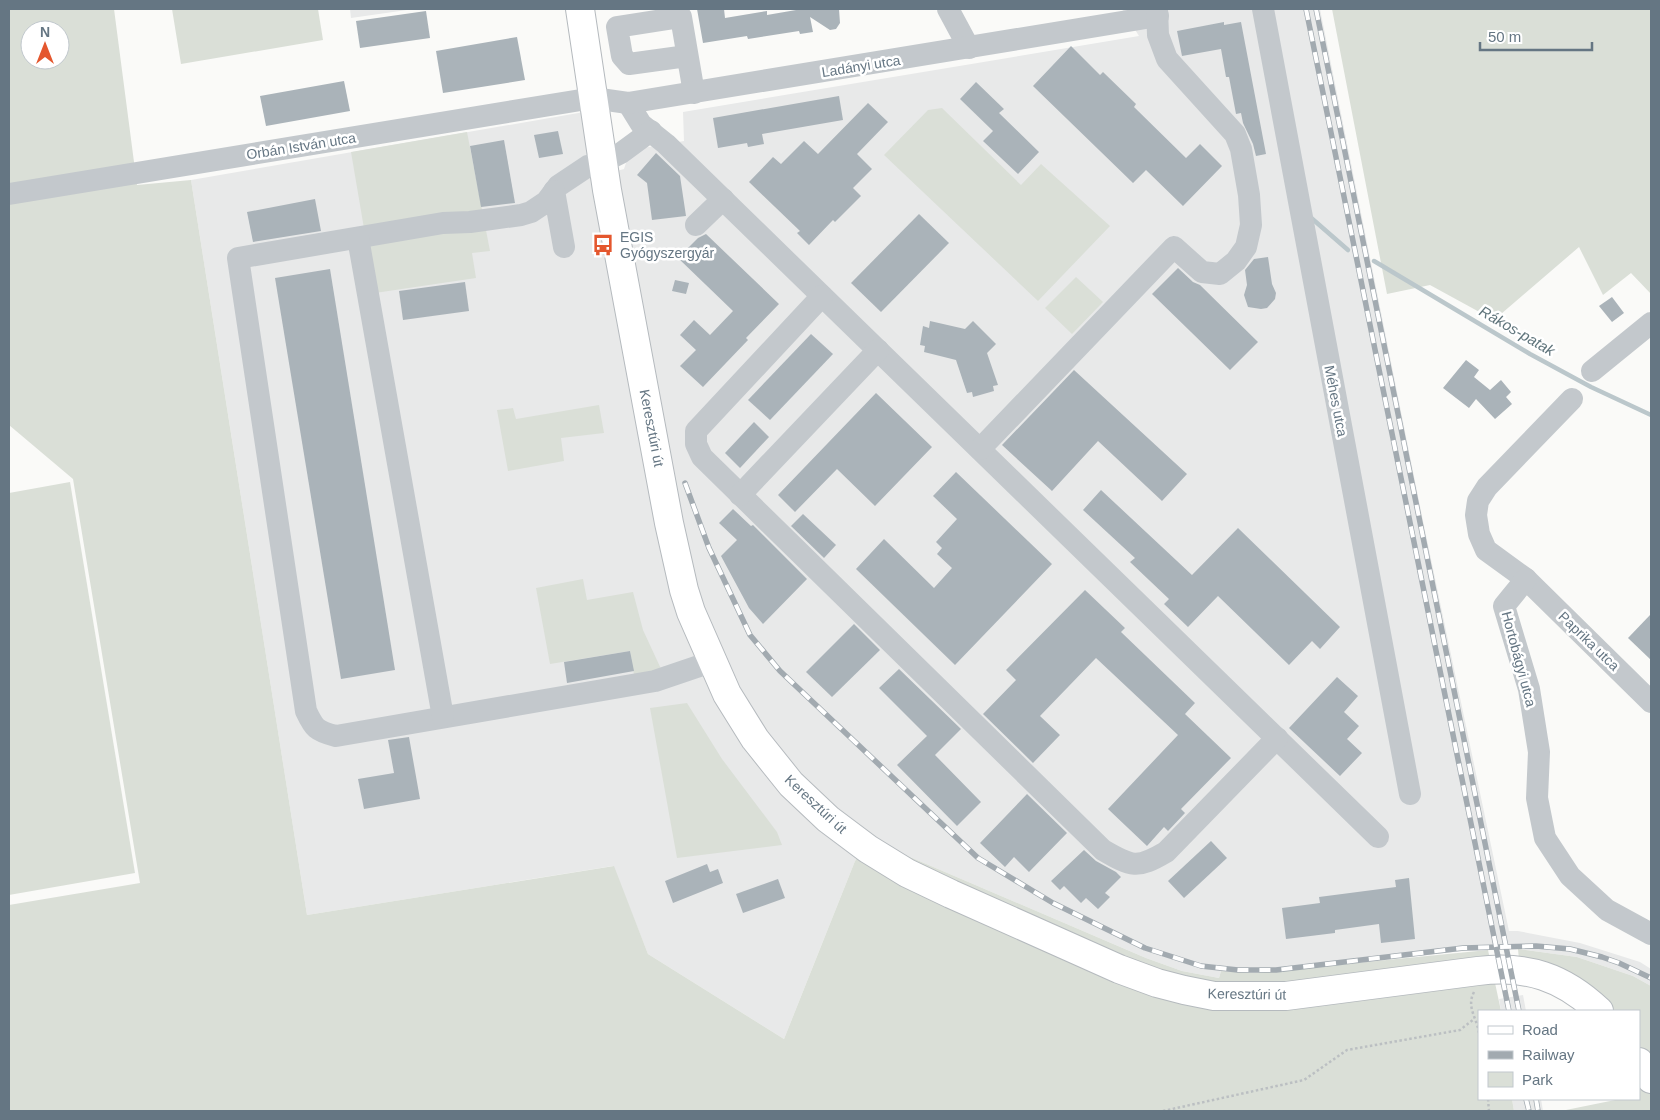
<svg xmlns="http://www.w3.org/2000/svg" width="1660" height="1120" font-family="Helvetica,sans-serif">
	<style>
		.built { fill: #e8e9e9 }
		.green { fill: #dadfd7; fill-rule: evenodd }
		.lines { fill: none; stroke-linecap: round; stroke-linejoin: round }
		.stream { stroke: #bbc7cb; stroke-width: 4.5 }
		.building { fill: #aab3b9 }
		.major-casing { stroke: #b5babe; stroke-width: 30 }
		.path { stroke: #bbbfc2; stroke-width: 2.5; stroke-dasharray: 2.5 2.5; stroke-linecap: butt }
		.minor { stroke: #c3c8cc; stroke-width: 22 }
		.major { stroke: #fff; stroke-width: 28 }
		.rail-casing { stroke: #a2aab0; stroke-width: 5.5 }
		.rail { stroke: #fff; stroke-width: 4; stroke-dasharray: 11; stroke-linecap: butt }
		.labels { text-anchor: middle; stroke-width: 5; stroke-linejoin: round; paint-order: stroke }
		.street-label { font-size: 14px; fill: #657683; stroke: #fff }
		.poi-label { font-size: 14px; fill: #657683; stroke: #fff; text-anchor: start }
		.water-label { font-size: 15px; font-style: italic; fill: #60757c; stroke: #fff }
	</style>
	<rect width="100%" height="100%" fill="#fafaf8"/>
	<g class="built">
		<polygon points="350,9 414,9 351,18"/>
		<polygon points="1122,9 1320,9 1423,521 1509,931 1518,931 1580,943 1640,962 1651,969 1651,986 1633,976 1577,957 1518,949 1463,951 1254,973 1221,971 1219,978 1182,971 1146,958 903,854 873,835 855,861 784,1039 648,954 613,866 307,915 191,180 584,112 595,177 624,169 627,160 643,148 684,141 683,112 1139,36"/>
		<polygon points="1523,995 1526,1011 1501,1011 1499,999"/>
		<polygon points="1512,1099 1541,1099 1543,1111 1514,1111"/>
	</g>
	<g class="green">
		<path d="M 9,9 L 114,9 L 137,185 L 191,180 L 307,915 L 614,866 L 648,954 L 784,1039 L 855,861 L 873,835 L 903,854 L 1146,958 L 1182,971 L 1219,978 L 1221,971 L 1254,973 L 1488,950 L 1501,1011 L 1479,1011 L 1479,1099 L 1512,1099 L 1514,1111 L 9,1111 L 9,905 L 140,883 L 73,479 L 9,425 ZM 30,30 L 60,30 L 60,60 L 30,60 Z"/>
		<polygon points="172,9 318,9 323,40 181,64"/>
		<polygon points="1332,9 1651,9 1651,294 1631,273 1603,295 1579,247 1494,320 1430,285 1387,294"/>
		<polygon points="942,108 1021,185 1041,164 1110,226 1038,301 884,155 928,110"/>
		<polygon points="467,132 490,251 472,253 476,278 375,293 351,152"/>
		<polygon points="1076,277 1103,302 1072,334 1045,308"/>
		<polygon points="599,405 604,433 561,438 564,461 508,471 497,410 513,408 516,419"/>
		<polygon points="70,482 135,873 9,895 9,493"/>
		<polygon points="583,579 587,600 633,592 643,630 662,671 634,675 630,651 550,664 536,588"/>
		<polygon points="687,703 722,759 777,832 782,845 677,858 650,708"/>
		<polygon points="1518,949 1577,957 1633,976 1651,986 1651,1111 1561,1111 1620,1099 1639,1099 1639,1011 1589,1011 1582,1003 1521,982"/>
	</g>
	<g class="lines">
		<g class="stream">
			<polyline points="1309,216 1348,250"/>
			<polyline points="1374,261 1530,354 1591,387 1651,415"/>
		</g>
	</g>
	<g class="building">
		<polygon points="697,9 724,9 725,18 767,11 767,15 796,10 796,9 839,9 840,23 836,29 830,30 810,17 813,32 800,34 799,31 748,39 747,36 703,43"/>
		<polygon points="426,11 430,38 360,48 356,21"/>
		<polygon points="1224,22 1224,25 1241,22 1266,154 1256,156 1253,144 1243,123 1241,113 1236,114 1229,77 1226,77 1221,49 1182,56 1177,31"/>
		<polygon points="517,37 525,80 443,93 436,51"/>
		<polygon points="1071,46 1100,75 1103,72 1136,104 1134,107 1186,158 1200,144 1222,166 1183,206 1146,170 1133,183 1033,86"/>
		<polygon points="344,81 350,111 266,126 260,96"/>
		<polygon points="976,82 1004,109 999,113 1039,152 1018,174 983,141 993,131 960,99"/>
		<polygon points="839,96 843,120 762,134 764,144 748,147 747,143 718,148 713,118"/>
		<polygon points="868,103 888,122 857,154 872,169 853,188 861,196 835,222 833,220 809,245 797,233 800,231 749,182 773,157 781,164 804,141 818,154"/>
		<polygon points="558,131 563,154 539,158 534,135"/>
		<polygon points="504,140 515,203 481,207 470,146"/>
		<polygon points="656,153 680,176 686,216 652,220 647,183 637,175"/>
		<polygon points="315,199 321,231 253,242 247,212"/>
		<polygon points="919,214 949,243 881,312 851,283"/>
		<polygon points="706,234 779,304 746,338 748,340 703,387 680,366 696,350 680,335 694,320 710,335 733,311 678,258 698,238"/>
		<polygon points="1268,257 1272,284 1276,293 1275,299 1267,308 1261,309 1248,307 1244,295 1247,285 1245,270 1254,259"/>
		<polygon points="1178,268 1193,282 1200,285 1258,342 1230,370 1152,294"/>
		<polygon points="330,269 395,670 341,679 275,278"/>
		<polygon points="675,280 689,283 686,294 672,291"/>
		<polygon points="465,282 469,311 403,320 399,291"/>
		<polygon points="1612,297 1624,313 1612,322 1599,306"/>
		<polygon points="930,321 965,329 973,321 996,344 987,353 998,385 993,386 994,391 973,397 972,392 967,393 956,360 924,352 925,346 920,345 923,326 929,328"/>
		<polygon points="811,334 833,354 770,420 748,400"/>
		<polygon points="1466,360 1479,370 1474,377 1490,390 1501,380 1511,392 1506,397 1512,404 1495,419 1476,399 1469,408 1443,388"/>
		<polygon points="1074,370 1187,474 1162,501 1098,441 1052,491 1002,445"/>
		<polygon points="876,393 932,447 875,506 837,469 795,512 778,495"/>
		<polygon points="754,422 769,437 740,468 725,453"/>
		<polygon points="956,472 1052,564 955,665 856,569 884,539 934,588 952,568 937,554 942,548 936,542 957,519 933,496"/>
		<polygon points="1101,490 1192,575 1238,528 1340,627 1320,649 1312,641 1289,665 1218,596 1188,627 1164,604 1169,599 1130,562 1135,558 1083,510"/>
		<polygon points="733,509 751,526 753,525 807,579 763,624 749,608 721,556 737,540 719,523"/>
		<polygon points="803,514 836,545 824,558 791,526"/>
		<polygon points="1085,590 1125,628 1121,632 1195,703 1185,714 1231,758 1181,809 1185,813 1168,831 1164,827 1147,846 1108,809 1178,735 1096,658 1040,716 1060,735 1033,763 983,714 1016,680 1006,670"/>
		<polygon points="1651,614 1651,660 1628,638"/>
		<polygon points="854,624 880,650 832,697 806,672"/>
		<polygon points="630,651 634,671 567,683 564,662"/>
		<polygon points="899,669 961,729 935,755 981,802 957,826 897,765 927,736 879,688"/>
		<polygon points="1337,677 1358,696 1344,712 1359,726 1347,739 1362,753 1340,776 1289,728"/>
		<polygon points="409,737 420,799 364,809 358,779 394,773 388,740"/>
		<polygon points="1027,794 1067,833 1029,872 1014,857 1005,867 980,843"/>
		<polygon points="1211,841 1227,858 1184,898 1168,881"/>
		<polygon points="1084,850 1096,861 1116,872 1121,877 1105,893 1110,897 1098,909 1086,898 1081,903 1064,886 1060,890 1051,881"/>
		<polygon points="707,864 710,872 718,869 723,883 673,903 665,881"/>
		<polygon points="1409,878 1415,939 1381,943 1379,924 1335,930 1335,933 1286,939 1282,908 1320,903 1319,897 1396,887 1395,880"/>
		<polygon points="778,879 785,898 743,913 736,894"/>
	</g>
	<g class="lines">
		<g class="major-casing">
			<g id="major">
				<path d="M 580,9 L 607,190 L 669,523 L 684,590 L 691,612 L 727,694 L 755,739 L 791,784 L 828,819 L 868,849 L 907,873 L 951,894 L 1119,969 L 1157,983 L 1184,990 L 1214,996 L 1286,996 L 1478,971 C 1527,965 1563,977 1599,1011"/>
				<polyline points="1639,1062 1651,1079"/>
			</g>
		</g>
		<g class="path">
			<path d="M 1474,992 C 1466,1007 1477,1018 1479,1033"/>
			<polyline points="1488,1099 1489,1111"/>
			<polyline points="1163,1111 1304,1080 1347,1050 1460,1030 1474,1019"/>
		</g>
		<g class="minor">
			<polyline points="948,9 969,48"/>
			<polyline points="1263,9 1410,794"/>
			<polyline points="687,56 629,64 622,56 617,27 681,17 694,93"/>
			<polyline points="628,103 641,124 666,144 1378,837"/>
			<path d="M 651,131 L 621,153 L 603,162 L 588,166 L 558,186 L 546,202 L 531,212 L 521,215 L 470,222 L 443,223 L 238,258 L 306,711 C 314,728 316,731 336,736 L 655,681 L 711,662"/>
			<polyline points="554,191 564,247"/>
			<polyline points="9,194 593,98 628,103 1158,16"/>
			<polyline points="696,225 723,199"/>
			<polyline points="358,238 443,717"/>
			<path d="M 822,296 L 696,431 L 696,444 L 702,457 L 1103,850 C 1132,867 1137,869 1166,852 L 1277,738"/>
			<polyline points="1592,371 1651,323"/>
			<polyline points="1572,399 1487,487 1478,501 1476,515 1479,534 1486,550 1526,579 1651,702"/>
			<polyline points="980,449 1174,247 1202,272 1220,274 1236,261 1246,247 1251,225 1249,195 1241,149 1235,134 1167,59 1158,35 1157,9"/>
			<polyline points="740,495 878,350"/>
			<polyline points="1526,579 1504,606 1529,689 1539,752 1537,798 1545,838 1570,876 1607,910 1651,934"/>
		</g>
		<use href="#major" class="major"/>
		<g class="rail-casing">
			<g id="rail">
				<polyline points="1306,9 1509,1011"/>
				<polyline points="1316,9 1519,1011"/>
				<polyline points="685,483 709,548 750,635 780,671 978,858 1053,903 1145,948 1201,966 1238,970 1276,970 1463,948 1536,946 1570,949 1602,957 1619,963 1651,978"/>
				<polyline points="1526,1099 1529,1111"/>
				<polyline points="1536,1099 1538,1111"/>
			</g>
		</g>
		<use href="#rail" class="rail"/>
	</g>
	<defs>
		<g id="bus-bare" transform="scale(1.725)"><path d="M-5-6H5V4H4V6H2V4H-2V6H-4V4H-5ZM-3.5-4V0h7V-4ZM-3.5 1.2v1.5H-2V1.2ZM2 1.2v1.5H3.5V1.2Z" fill="#e4572e" stroke="#fff" stroke-width="2.5" paint-order="stroke"/></g>
	</defs>
	<g fill-rule="evenodd">
		<use href="#bus-bare" x="603" y="245"/>
	</g>
	<g class="labels">
		<g class="street-label">
			<text transform="translate(861 66) rotate(-9)" y="5">Ladányi utca</text>
			<text transform="translate(301 146) rotate(-9)" y="5">Orbán István utca</text>
			<text transform="translate(1336 401) rotate(79)" y="5">Méhes utca</text>
			<text transform="translate(652 428) rotate(79)" y="5">Keresztúri út</text>
			<text transform="translate(1589 641) rotate(44)" y="5">Paprika utca</text>
			<text transform="translate(1519 659) rotate(75)" y="5">Hortobágyi utca</text>
			<text transform="translate(816 804) rotate(43)" y="5">Keresztúri út</text>
			<text transform="translate(1247 994) rotate(1)" y="5">Keresztúri út</text>
		</g>
		<g class="poi-label">
			<text x="620" y="242">EGIS<tspan x="620" dy="16">Gyógyszergyár</tspan></text>
		</g>
		<g class="water-label">
			<text transform="translate(1517 331) rotate(30)" y="5">Rákos-patak</text>
		</g>
	</g>
	<rect width="1660" height="1120" fill="none" stroke="#657683" stroke-width="20"/>
	<rect x="1478" y="1010" width="162" height="90" fill="#ffffff" stroke="#c1c8cd"/>
	<rect x="1488" y="1026" width="25" height="8" fill="#ffffff" stroke="#c1c8cd"/>
	<text x="1522" y="1035" font-size="15" fill="#657683">Road</text>
	<rect x="1488" y="1051" width="25" height="8" fill="#a2aab0" stroke="#c1c8cd"/>
	<text x="1522" y="1060" font-size="15" fill="#657683">Railway</text>
	<rect x="1488" y="1072" width="25" height="15" fill="#dadfd7" stroke="#c1c8cd"/>
	<text x="1522" y="1085" font-size="15" fill="#657683">Park</text>
	<g transform="translate(45 45)"><circle r="24" fill="#ffffff" stroke="#c1c8cd"/>
	<path d="M0-4L9 19L0 12L-9 19Z" fill="#e4572e"/>
	<text y="-8" font-size="14" font-weight="bold" text-anchor="middle" fill="#657683">N</text>
	</g>
	<path d="M1480 42v8h112v-8" fill="none" stroke="#657683" stroke-width="2.5"/>
	<text x="1488" y="42" font-size="15" fill="#657683" stroke="#ffffff" stroke-width="4" paint-order="stroke">50 m</text>
</svg>
